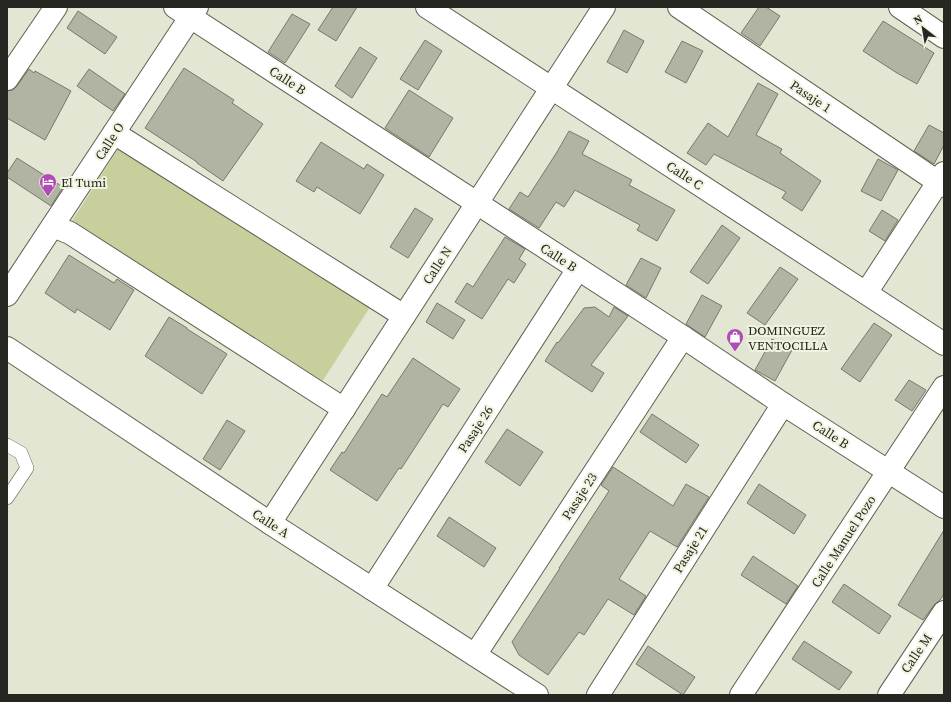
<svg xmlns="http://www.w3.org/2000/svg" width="951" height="702" font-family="'Source Serif 4',serif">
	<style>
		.green { fill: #c8cf9d }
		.building { fill: #b1b4a3; stroke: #777a69 }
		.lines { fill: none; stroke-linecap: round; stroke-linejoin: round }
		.service-casing { stroke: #5f6251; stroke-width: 14 }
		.minor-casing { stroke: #5f6251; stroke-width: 24 }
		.service { stroke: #fff; stroke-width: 13 }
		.minor { stroke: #fff; stroke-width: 22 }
		.labels { text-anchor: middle; stroke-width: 4; stroke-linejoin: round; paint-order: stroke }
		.street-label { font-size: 13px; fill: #262720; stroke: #f0f3e0 }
		.poi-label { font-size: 13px; fill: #262720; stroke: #f0f3e0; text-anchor: start }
	</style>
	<rect width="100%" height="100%" fill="#e3e6d3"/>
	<polygon class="green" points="118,149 370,307 322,382 70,224"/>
	<g class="building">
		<polygon points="333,7 357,7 336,41 318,30"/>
		<polygon points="759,7 766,7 780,16 760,46 741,33"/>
		<polygon points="78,11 117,37 105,54 67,28"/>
		<polygon points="292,14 310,24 285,63 268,52"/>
		<polygon points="883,21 934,53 917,84 897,73 863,51"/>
		<polygon points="624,30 644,41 627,73 607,62"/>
		<polygon points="425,40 442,51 418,90 400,79"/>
		<polygon points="682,41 703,51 686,83 665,72"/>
		<polygon points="360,47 377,58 352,98 335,86"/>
		<polygon points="184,68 234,100 232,103 263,124 223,181 197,163 197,162 145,128"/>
		<polygon points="29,69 34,73 35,71 71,91 45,140 7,118 7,91 13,90 17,86"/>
		<polygon points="89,69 125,94 113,111 77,86"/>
		<polygon points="758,83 778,94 756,135 782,149 780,153 821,181 802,211 782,198 786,192 714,154 706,165 687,153 708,123 728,137"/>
		<polygon points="409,90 453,118 429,157 385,128"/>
		<polygon points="929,125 944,133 944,145 934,164 914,151"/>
		<polygon points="569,131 589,141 582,154 632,180 629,185 675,210 657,241 637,230 640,225 575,190 564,207 556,202 539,228 509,209 520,192 528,197 557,152"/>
		<polygon points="321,142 364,169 367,164 384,175 360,214 317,187 314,192 296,181"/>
		<polygon points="17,158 63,187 51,206 7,177 7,173"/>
		<polygon points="878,159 898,170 881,201 861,191"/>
		<polygon points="415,208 433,219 408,258 390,247"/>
		<polygon points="882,210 898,220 885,241 869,231"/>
		<polygon points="722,225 740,238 708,284 690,272"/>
		<polygon points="505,237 525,249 519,259 526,264 514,283 508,279 482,319 455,302 467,283 473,287"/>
		<polygon points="69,255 114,283 117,279 134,290 110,330 77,309 75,313 45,293"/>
		<polygon points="641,258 661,268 646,298 626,285"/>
		<polygon points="780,267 798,279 765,325 747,313"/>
		<polygon points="702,295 722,306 705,337 686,324"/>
		<polygon points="437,303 465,320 453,339 426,322"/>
		<polygon points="595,307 609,317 614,307 628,316 591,365 604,373 592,392 545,361 557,342 558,343 584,308"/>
		<polygon points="169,317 187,328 187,329 227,354 202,394 145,356"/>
		<polygon points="874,323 892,335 860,382 841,369"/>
		<polygon points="772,339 792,350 775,381 755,370"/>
		<polygon points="413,358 460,389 448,407 443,404 401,469 399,468 377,501 330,470 342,452 344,453 382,394 387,397"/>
		<polygon points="909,380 926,390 912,411 895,400"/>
		<polygon points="652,414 699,445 686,463 640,432"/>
		<polygon points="227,420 245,431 220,470 203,459"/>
		<polygon points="507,429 543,452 520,486 485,462"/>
		<polygon points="613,467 673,506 686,484 709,497 677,547 650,531 619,579 646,596 634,615 608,599 584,635 579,632 548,675 519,655 512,642 560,568 559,568 609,491 601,485"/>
		<polygon points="759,484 806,515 794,534 747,503"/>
		<polygon points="449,517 496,548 484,567 437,536"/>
		<polygon points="944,530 944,594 940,600 934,605 923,620 898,605"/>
		<polygon points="753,556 798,586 786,604 741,575"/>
		<polygon points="844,584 891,616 879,634 832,602"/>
		<polygon points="804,641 852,672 839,690 792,659"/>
		<polygon points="648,646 695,677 683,695 636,664"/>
	</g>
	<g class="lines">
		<g class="service-casing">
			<polyline id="service" points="7,445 21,453 27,468 7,498"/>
		</g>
		<g class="minor-casing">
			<g id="minor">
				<polyline points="175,7 683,337 783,404 944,507"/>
				<polyline points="427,7 944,344"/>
				<polyline points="679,7 944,186"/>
				<polyline points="900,7 944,37"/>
				<polyline points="7,79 56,7"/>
				<polyline points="114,133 404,316"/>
				<polyline points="53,226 70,233 344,409"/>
				<polyline points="866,293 944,173"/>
				<polyline points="7,295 197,7"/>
				<polyline points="7,348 270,523 537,695"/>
				<polyline points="270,523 604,7"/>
				<polyline points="372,589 578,269"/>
				<polyline points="475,655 683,337"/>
				<polyline points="598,695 783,404"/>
				<polyline points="741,695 944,387"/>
				<polyline points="889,695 944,612"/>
			</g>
		</g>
		<use href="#service" class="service"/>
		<use href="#minor" class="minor"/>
	</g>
	<defs>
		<g id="hotel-pin" transform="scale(0.9)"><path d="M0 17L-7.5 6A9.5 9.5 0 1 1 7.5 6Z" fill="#ae4db5" stroke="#f0f3e0"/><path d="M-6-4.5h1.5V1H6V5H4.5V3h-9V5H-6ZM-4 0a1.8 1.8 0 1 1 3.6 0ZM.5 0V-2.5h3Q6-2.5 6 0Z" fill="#fff"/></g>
		<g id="shop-pin" transform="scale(0.9)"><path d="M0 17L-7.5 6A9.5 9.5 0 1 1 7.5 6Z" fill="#ae4db5" stroke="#f0f3e0"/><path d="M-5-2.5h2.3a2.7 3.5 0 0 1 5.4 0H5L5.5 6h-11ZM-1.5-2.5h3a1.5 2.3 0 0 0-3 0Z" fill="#fff"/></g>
	</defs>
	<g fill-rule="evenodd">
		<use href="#hotel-pin" x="48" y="182"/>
		<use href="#shop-pin" x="735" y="337"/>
	</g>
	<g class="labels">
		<g class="street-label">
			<text transform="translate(288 80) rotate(33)" y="5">Calle B</text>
			<text transform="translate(811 96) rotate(34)" y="5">Pasaje 1</text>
			<text transform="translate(109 141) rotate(-57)" y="5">Calle O</text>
			<text transform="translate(685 175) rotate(33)" y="5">Calle C</text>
			<text transform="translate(559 257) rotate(33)" y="5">Calle B</text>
			<text transform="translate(437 265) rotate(-57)" y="5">Calle N</text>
			<text transform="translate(475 429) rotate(-57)" y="5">Pasaje 26</text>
			<text transform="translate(831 434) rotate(33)" y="5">Calle B</text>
			<text transform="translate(579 496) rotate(-57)" y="5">Pasaje 23</text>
			<text transform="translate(271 523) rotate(33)" y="5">Calle A</text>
			<text transform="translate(843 541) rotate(-57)" y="5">Calle Manuel Pozo</text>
			<text transform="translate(690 549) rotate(-58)" y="5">Pasaje 21</text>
			<text transform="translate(916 653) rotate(-56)" y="5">Calle M</text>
		</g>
		<g class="poi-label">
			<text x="61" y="187">El Tumi</text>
			<text x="748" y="335">DOMINGUEZ<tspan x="748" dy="15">VENTOCILLA</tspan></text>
		</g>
	</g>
	<rect width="951" height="702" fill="none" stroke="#262720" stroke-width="16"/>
	<g transform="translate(923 28) rotate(329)" stroke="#f0f3e0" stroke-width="3" paint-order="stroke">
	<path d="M0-3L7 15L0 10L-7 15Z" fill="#262720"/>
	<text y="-6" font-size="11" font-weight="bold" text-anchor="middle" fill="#262720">N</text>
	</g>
</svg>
